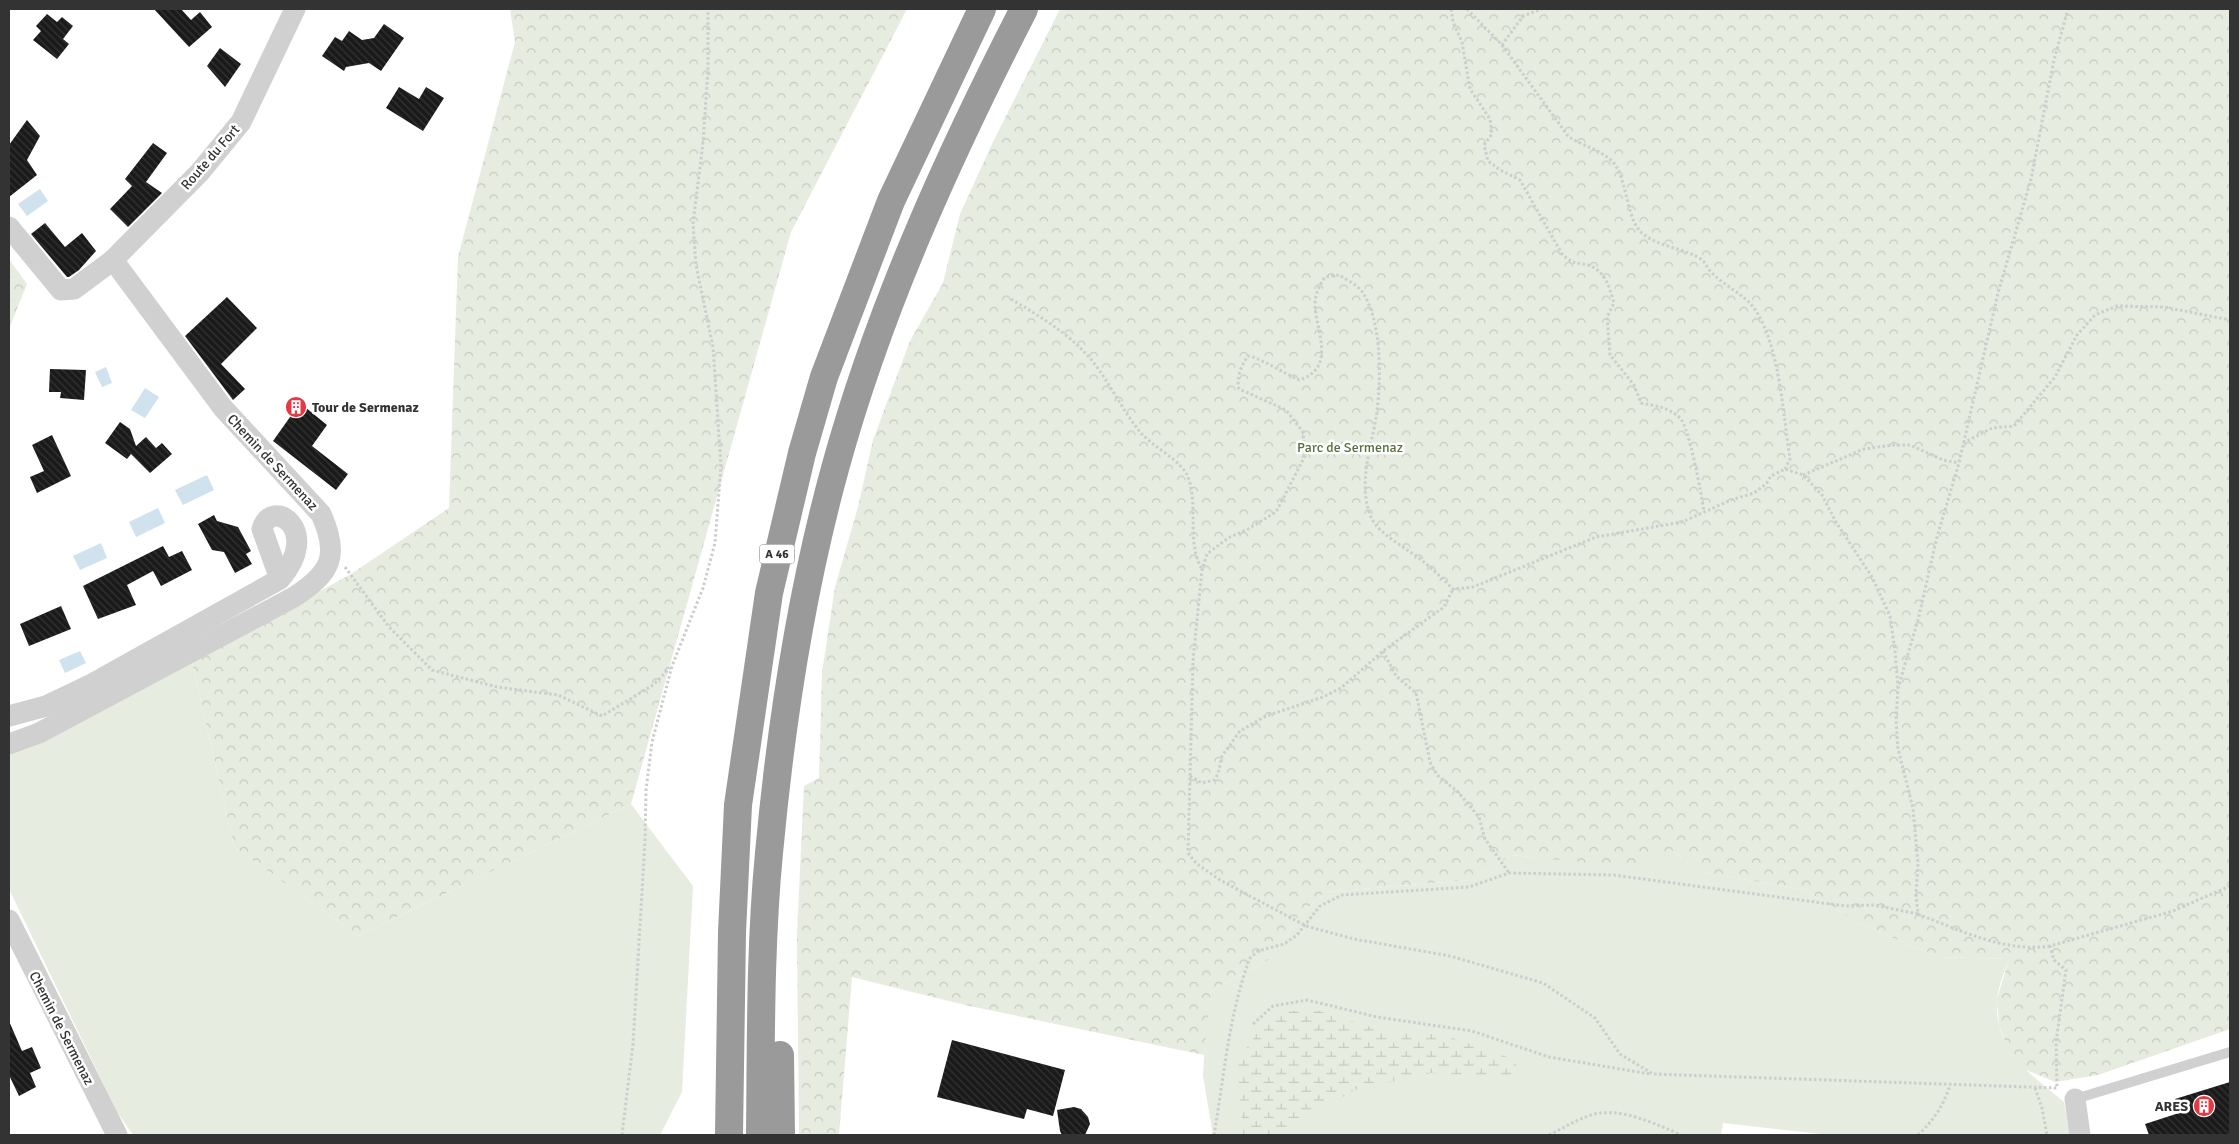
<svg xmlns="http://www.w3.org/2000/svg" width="2239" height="1144" font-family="Signika,sans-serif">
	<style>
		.grass { fill: #e6ecdf }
		.forest { fill: url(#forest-crowns) }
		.wetland { fill: url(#wetland-marsh) }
		.water { fill: #cfe2ee }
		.building { fill: url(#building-back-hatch) }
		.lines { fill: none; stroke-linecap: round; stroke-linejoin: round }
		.path { stroke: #cdcdcd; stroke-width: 3; stroke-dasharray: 2.5 2.5; stroke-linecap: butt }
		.lane { stroke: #d0d0d0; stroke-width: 10 }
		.street { stroke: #d0d0d0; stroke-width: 21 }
		.highway { stroke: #9a9a9a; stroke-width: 28 }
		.labels { text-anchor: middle; stroke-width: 5; stroke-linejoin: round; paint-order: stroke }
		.shield { fill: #fff; stroke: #707070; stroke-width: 1 }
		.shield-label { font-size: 12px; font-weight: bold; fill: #333 }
		.street-label { font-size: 14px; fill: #333; stroke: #fff }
		.poi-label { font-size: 14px; font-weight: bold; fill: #333; stroke: #fff; text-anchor: start }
		.park-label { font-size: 14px; fill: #56703f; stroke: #fff }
	</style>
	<defs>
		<pattern id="forest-crowns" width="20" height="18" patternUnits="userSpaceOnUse" patternTransform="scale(1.25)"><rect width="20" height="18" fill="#e6ecdf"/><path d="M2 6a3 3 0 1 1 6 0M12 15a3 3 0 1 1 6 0" fill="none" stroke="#c6cbc0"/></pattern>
		<pattern id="wetland-marsh" width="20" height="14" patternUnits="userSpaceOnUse" patternTransform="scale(1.25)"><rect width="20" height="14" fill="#e6ecdf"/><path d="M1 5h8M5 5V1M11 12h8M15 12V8" fill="none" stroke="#c6cbc0"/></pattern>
		<pattern id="building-back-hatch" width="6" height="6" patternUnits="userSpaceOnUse" patternTransform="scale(1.25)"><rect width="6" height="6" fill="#1a1a1a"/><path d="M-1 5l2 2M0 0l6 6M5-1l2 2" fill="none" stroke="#333"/></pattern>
	</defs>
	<rect width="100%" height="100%" fill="#fff"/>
	<g class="grass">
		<polygon points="192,662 234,847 358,936 631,804 693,886 682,1092 660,1135 133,1135 117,1112 9,889 9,752"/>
		<path d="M 1670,849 L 1702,872 L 1805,890 L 1856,922 L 1938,957 L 2009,959 C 2005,971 1998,986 1997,1000 C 1994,1050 2030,1074 2064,1102 L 2070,1135 L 1830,1135 L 1723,1123 L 1721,1135 L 1213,1135 L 1203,1076 L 1206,1020 L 1211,991 L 1274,957 L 1297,918 L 1325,892 L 1470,880 L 1512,855 L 1632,867 Z"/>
	</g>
	<g class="forest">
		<polygon points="510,9 907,9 791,232 631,804 358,936 234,847 192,662 351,574 449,508 458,257 515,42"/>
		<polygon points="1060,9 2230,9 2230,1029 2098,1075 2055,1082 2024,1069 2007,1047 1999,1025 1997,999 2009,959 1938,957 1856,922 1805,890 1702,872 1670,849 1633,868 1512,855 1470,880 1325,892 1297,918 1274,957 1211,991 1204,1055 965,1005 852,977 839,1135 799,1135 797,934 804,786 819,778 822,673 835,587 858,507 873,440 910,341 943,283 960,214 993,142"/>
		<polygon points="9,259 27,284 9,329"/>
	</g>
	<polygon class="wetland" points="1316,1010 1380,1030 1444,1035 1516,1060 1517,1079 1431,1073 1355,1090 1299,1122 1288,1135 1243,1135 1237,1062 1264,1023 1287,1011"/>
	<g class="water">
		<polygon points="40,189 48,201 27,216 18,204"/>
		<polygon points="106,367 112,383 102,387 95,372"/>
		<polygon points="145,388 159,397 145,418 131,410"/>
		<polygon points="207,475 214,490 183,505 175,490"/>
		<polygon points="158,508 165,523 136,537 129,522"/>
		<polygon points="101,543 107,558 80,570 73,556"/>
		<polygon points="80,651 86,663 65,673 59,660"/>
	</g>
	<g class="building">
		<polygon points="154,9 181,9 191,20 200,12 212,27 189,47"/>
		<polygon points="47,14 57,22 62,17 73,26 63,39 69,44 57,59 33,40 41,31 36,26"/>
		<polygon points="384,24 404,38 381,71 369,63 346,67 344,71 322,56 335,37 342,41 349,31 362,40 374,38"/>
		<polygon points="220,48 241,64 225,87 207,66"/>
		<polygon points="399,87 419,99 426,87 444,98 423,131 386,108"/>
		<polygon points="27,120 40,136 27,160 37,175 9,197 9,145"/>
		<polygon points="153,143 167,153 146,182 162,193 128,227 110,209 132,186 125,179"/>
		<polygon points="45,223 65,247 82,233 96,251 79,270 69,277 67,277 31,234"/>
		<polygon points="227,297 257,328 221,364 245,389 233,400 185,336"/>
		<polygon points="50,369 86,370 84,400 60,398 61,392 49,392"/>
		<polygon points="300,403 327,425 312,446 348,474 336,490 273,441"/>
		<polygon points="120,422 130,429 136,446 146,437 156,448 162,443 172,454 150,473 131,454 127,459 105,443"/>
		<polygon points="52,435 71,476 37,493 30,477 44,471 32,445"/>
		<polygon points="214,515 217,521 238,527 251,551 246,554 252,564 235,573 224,552 212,550 198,524"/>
		<polygon points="163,546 169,557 182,551 192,570 161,586 153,571 127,585 136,605 98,619 83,586"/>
		<polygon points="61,606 71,629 29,646 20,624"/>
		<polygon points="9,1021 22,1051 32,1047 41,1068 30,1073 36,1087 19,1096 9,1075"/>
		<polygon points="952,1040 1065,1070 1053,1116 1027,1109 1024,1119 937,1097"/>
		<polygon points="2230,1082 2230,1135 2149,1135 2145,1124 2179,1113 2175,1099"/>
		<polygon points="1074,1107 1081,1109 1088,1117 1090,1124 1085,1135 1062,1135 1060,1131 1057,1110"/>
	</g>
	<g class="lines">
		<g class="path">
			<path d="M 1451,9 L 1453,22 L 1462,42 L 1470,89 L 1490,119 L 1492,134 L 1484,145 L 1488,161 L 1500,170 L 1520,180 L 1562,254 C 1576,267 1576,261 1591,266 C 1606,273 1610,289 1614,303 L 1607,317 L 1610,355 L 1634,385 L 1641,403 C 1656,406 1668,407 1680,418 C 1689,426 1702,497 1704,512"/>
			<polyline points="1467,9 1502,45 1523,16 1542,9"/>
			<path d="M 1502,45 L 1568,136 C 1583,147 1605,150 1616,166 C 1627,183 1627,220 1642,233 C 1658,247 1684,248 1701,259 C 1706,263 1708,270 1713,274 C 1726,287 1746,295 1756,311 C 1780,348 1783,415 1790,459 L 1785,469"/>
			<path d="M 1011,299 C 1044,319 1077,338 1099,370 C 1114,391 1125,414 1141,433 C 1152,446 1182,461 1188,477 C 1199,507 1186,542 1202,569"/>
			<polyline points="1963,443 1992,428 2014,426 2055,377 2077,335 2095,315 2117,306 2164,307 2230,320"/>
			<polyline points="1803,475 1864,449 1893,445 1910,445 1943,460 1959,463"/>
			<polyline points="345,567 389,627 432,670 497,687 558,695 602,716 653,685 670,668"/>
			<polyline points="1383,651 1396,676 1416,693 1430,762 1437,775 1458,792 1479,817 1485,839 1509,873"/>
			<path d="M 1898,688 L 1895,651 L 1890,616 L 1872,577 L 1836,522 L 1822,495 L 1803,475 L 1785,469 L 1771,476 L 1766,484 L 1754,493 L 1731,500 L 1682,522 L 1596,537 L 1473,587 L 1453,589 C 1444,580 1435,571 1425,563 C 1411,550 1378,535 1371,517 C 1357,483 1372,446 1377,412 C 1381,379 1382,322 1363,293 C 1358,285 1347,280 1339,275 L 1325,277 C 1319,286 1315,294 1315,306 C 1317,334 1336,368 1299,380 C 1288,375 1256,356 1248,356 C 1241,366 1236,378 1239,389 L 1286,410 L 1303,432 L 1305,456 L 1276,512 L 1248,529 L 1228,538 L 1207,554 L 1202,570 L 1193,661 L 1188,853 L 1197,864 L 1220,880 L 1306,926 L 1354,939 L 1450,956 L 1543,983 L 1595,1018 L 1620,1054 L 1653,1074 L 2057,1088 L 2056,1042 L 2066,970 L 2054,960 L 2050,946 L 2173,911 L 2230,886"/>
			<polyline points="1190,776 1202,783 1214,780 1218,774 1222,756 1240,731 1266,716 1323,697 1341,688 1383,651 1444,607 1453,589"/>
			<path d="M 2050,946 C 2006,953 1959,930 1918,914 L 1916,894 L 1918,864 L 1913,808 L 1898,749 L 1896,720 L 1898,688 L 1918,620 L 1937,537 L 1959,463 L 1998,293 L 2031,179 L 2054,60 L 2068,9"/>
			<polyline points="1253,1024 1273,1006 1307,1000 1377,1017 1472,1031 1549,1057 1650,1074"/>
			<polyline points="2035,1088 2042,1108 2047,1135"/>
			<polyline points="622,1135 633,1044 645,841 646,790 652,742 672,666 703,588 715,543 721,466 713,347 696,265 693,223 703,143 708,70 708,9"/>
			<path d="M 1214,1135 C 1224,1077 1229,1013 1250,958 L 1258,951 L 1284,944 L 1297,935 L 1320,906 L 1342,895 L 1469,887 L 1509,873 L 1613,875 L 1845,906 L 1874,905 L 1918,914"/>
			<path d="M 1549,1135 C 1563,1128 1576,1120 1591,1115 C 1619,1106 1656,1124 1681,1135"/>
			<path d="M 1918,1135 C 1933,1121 1944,1105 1950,1085"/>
		</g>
		<polyline class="lane" points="2075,1099 2230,1052"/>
		<g class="street">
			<path d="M 9,227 L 61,290 L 74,289 L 113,260 L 223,408 L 321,514 C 340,556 331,573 294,597 L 39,733 L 9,744"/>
			<polyline points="113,260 200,172 241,122 295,9"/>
			<path d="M 9,716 L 46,706 L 92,684 L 280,579 C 323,530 271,496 262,529 L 280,579"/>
			<polyline points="9,920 117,1135"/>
			<polyline points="2075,1099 2080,1135"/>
		</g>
		<g class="highway">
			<polyline points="780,1055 781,1135"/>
			<polyline points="729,1135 732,932 738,805 769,593 802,453 824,377 891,201 982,9"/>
			<path d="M 760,1135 C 761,1042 760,946 769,853 C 781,723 801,591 836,465 C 880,306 949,155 1024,9"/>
		</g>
	</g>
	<defs>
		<g id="building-disc" transform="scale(1.125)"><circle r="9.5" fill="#e63946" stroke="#fff"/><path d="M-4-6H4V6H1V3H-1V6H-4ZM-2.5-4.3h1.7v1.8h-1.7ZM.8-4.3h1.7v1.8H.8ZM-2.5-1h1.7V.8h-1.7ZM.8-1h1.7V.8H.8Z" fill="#fff"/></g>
	</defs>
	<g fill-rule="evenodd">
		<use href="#building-disc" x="296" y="407"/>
		<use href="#building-disc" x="2204" y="1106"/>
	</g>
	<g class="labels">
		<rect class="shield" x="759.5" y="544.5" width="35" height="19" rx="4"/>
		<g class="shield-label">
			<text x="777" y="558">A 46</text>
		</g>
		<g class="street-label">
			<text transform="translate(210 157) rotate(-49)" y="5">Route du Fort</text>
			<text transform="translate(273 462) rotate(47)" y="5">Chemin de Sermenaz</text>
			<text transform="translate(62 1028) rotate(63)" y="5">Chemin de Sermenaz</text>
		</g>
		<g class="poi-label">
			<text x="312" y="412">Tour de Sermenaz</text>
			<text x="2188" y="1111" text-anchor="end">ARES</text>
		</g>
		<g class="park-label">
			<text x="1350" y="452">Parc de Sermenaz</text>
		</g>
	</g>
	<rect width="2239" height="1144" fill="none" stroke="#333333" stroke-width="20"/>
</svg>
